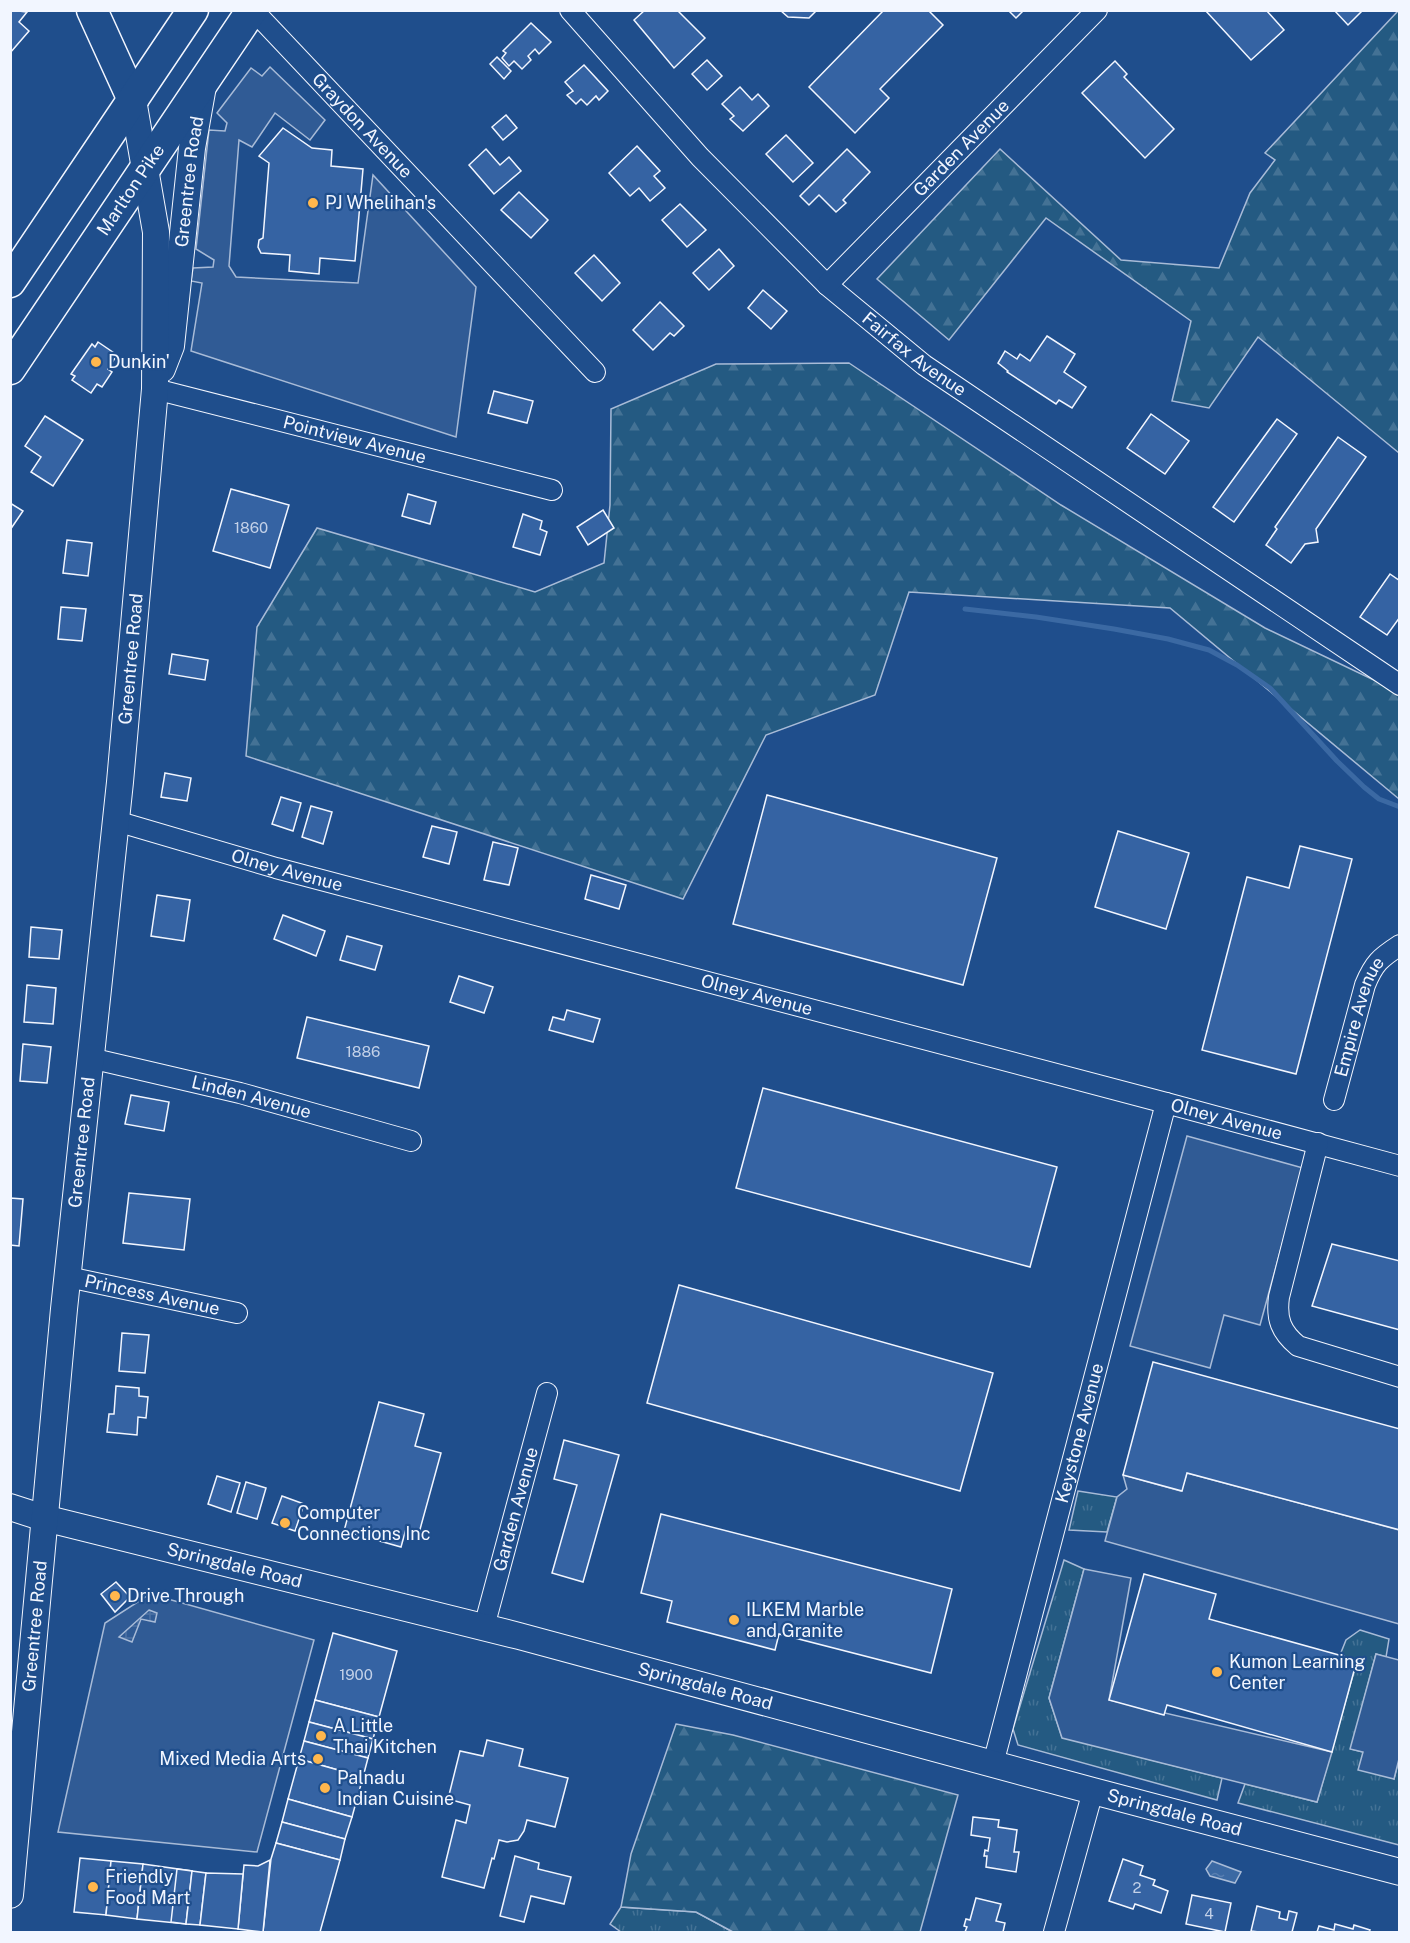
<svg xmlns="http://www.w3.org/2000/svg" width="1410" height="1943" font-family="'Public Sans',sans-serif">
	<style>
		.grass { fill: url(#grass-tufts); stroke: #a8bbd7; stroke-width: 1.5 }
		.forest { fill: url(#forest-firs); stroke: #a8bbd7; stroke-width: 1.5 }
		.parking { fill: #305b95; stroke: #a8bbd7; stroke-width: 1.5 }
		.plaza { fill: url(#plaza-grid); stroke: #a8bbd7; stroke-width: 1.5 }
		.water { fill: url(#water-ripples); stroke: #a8bbd7; stroke-width: 1.5 }
		.lines { fill: none; stroke-linecap: round; stroke-linejoin: round }
		.stream { stroke: #3b69a3; stroke-width: 5 }
		.building { fill: #3563a3; stroke: #f2f6ff; stroke-width: 1.5 }
		.minor-casing { stroke: #f2f6ff; stroke-width: 22 }
		.major-casing { stroke: #f2f6ff; stroke-width: 28 }
		.highway-casing { stroke: #f2f6ff; stroke-width: 33 }
		.minor { stroke: #1f4e8c; stroke-width: 20 }
		.major { stroke: #1f4e8c; stroke-width: 26 }
		.highway { stroke: #1f4e8c; stroke-width: 30 }
		.poi-dot { fill: #ffb74d; stroke: #1f4e8c; stroke-width: 2 }
		.labels { text-anchor: middle; stroke-width: 4.5; stroke-linejoin: round; paint-order: stroke }
		.number-label { font-size: 15px; fill: #c3d1e8 }
		.street-label { font-size: 18px; fill: #f2f6ff; stroke: #1f4e8c }
		.poi-label { font-size: 18px; fill: #f2f6ff; stroke: #1f4e8c; text-anchor: start }
	</style>
	<defs>
		<pattern id="grass-tufts" width="24" height="20" patternUnits="userSpaceOnUse" patternTransform="scale(1.5)"><rect width="24" height="20" fill="#245a82"/><path d="M3 7l-1-3M5 7V3M7 7l1-3M15 17l-1-3M17 17v-4M19 17l1-3" fill="none" stroke="#447295"/></pattern>
		<pattern id="forest-firs" width="22" height="20" patternUnits="userSpaceOnUse" patternTransform="scale(1.5)"><rect width="22" height="20" fill="#245a82"/><path d="M5 1l3.5 6h-7zM16 11l3.5 6h-7z" fill="#447295"/></pattern>
		<pattern id="plaza-grid" width="8" height="8" patternUnits="userSpaceOnUse" patternTransform="scale(1.5)"><rect width="8" height="8" fill="#305b95"/><path d="M0 4h8M4 0v8" fill="none" stroke="#4e73a5"/></pattern>
		<pattern id="water-ripples" width="26" height="14" patternUnits="userSpaceOnUse" patternTransform="scale(1.5)"><rect width="26" height="14" fill="#3b69a3"/><path d="M2 4q2-2 4 0t4 0M15 11q2-2 4 0t4 0" fill="none" stroke="#587fb1"/></pattern>
	</defs>
	<rect width="100%" height="100%" fill="#1f4e8c"/>
	<g class="grass">
		<polygon points="1078,1491 1117,1497 1107,1532 1069,1530"/>
		<polygon points="1064,1560 1084,1569 1049,1698 1062,1737 1222,1778 1217,1800 1018,1745 1013,1729"/>
		<polygon points="1360,1630 1389,1639 1386,1657 1376,1654 1351,1749 1363,1752 1394,1779 1399,1759 1399,1845 1238,1803 1245,1784 1317,1802 1357,1661 1340,1655 1346,1640"/>
		<polygon points="621,1907 696,1912 733,1932 621,1932 610,1924"/>
	</g>
	<g class="forest">
		<polygon points="1398,11 1400,11 1399,453 1258,337 1209,408 1172,401 1191,321 1046,218 949,340 877,279 1000,149 1121,260 1219,268 1250,193 1275,160 1265,153"/>
		<polygon points="849,363 1061,505 1265,628 1399,692 1399,799 1170,608 909,592 875,695 766,735 683,899 246,756 257,627 317,528 535,592 604,563 610,505 611,409 716,364"/>
		<polygon points="676,1724 733,1735 958,1795 920,1932 733,1932 696,1912 621,1907 631,1854"/>
	</g>
	<g class="parking">
		<polygon points="270,67 325,120 310,140 275,113 252,147 239,140 229,266 236,277 358,283 373,175 476,287 456,437 191,351 202,283 191,281 193,268 213,267 214,260 196,249 209,130 225,131 227,123 217,113 251,68 262,76"/>
		<polygon points="1187,1136 1303,1168 1260,1325 1224,1315 1210,1368 1130,1346"/>
		<polygon points="1187,1473 1399,1530 1399,1624 1105,1541 1117,1497 1127,1489 1123,1475 1181,1491"/>
		<polygon points="1084,1569 1131,1578 1109,1700 1332,1752 1317,1802 1062,1738 1049,1698"/>
		<polygon points="150,1594 314,1640 257,1852 58,1832 105,1623"/>
		<polygon points="1376,1654 1399,1660 1399,1759 1394,1779 1358,1770 1363,1752 1350,1749"/>
	</g>
	<polygon class="plaza" points="149,1610 157,1613 155,1622 141,1619 132,1642 119,1637"/>
	<polygon class="water" points="1212,1861 1241,1872 1235,1883 1210,1876 1206,1869"/>
	<g class="lines">
		<polyline class="stream" points="965,609 1036,617 1114,629 1168,639 1209,650 1237,665 1270,688 1337,761 1364,787 1379,799 1400,807"/>
	</g>
	<g class="building">
		<polygon points="10,10 27,12 19,22 29,31 10,53"/>
		<polygon points="645,10 677,10 705,38 674,68 634,20"/>
		<polygon points="780,10 817,10 809,18 788,17"/>
		<polygon points="884,10 928,10 943,25 880,89 889,98 855,133 809,87"/>
		<polygon points="1008,10 1024,10 1016,18"/>
		<polygon points="1205,10 1266,10 1284,30 1251,60"/>
		<polygon points="1334,10 1363,10 1348,25"/>
		<polygon points="531,23 551,42 539,54 535,49 528,56 531,60 522,69 514,61 509,66 502,58 506,53 503,51"/>
		<polygon points="497,57 511,71 504,79 490,64"/>
		<polygon points="707,60 722,76 707,90 692,74"/>
		<polygon points="1115,61 1127,74 1124,77 1174,129 1145,158 1082,93"/>
		<polygon points="584,65 608,91 599,100 596,96 587,105 581,99 576,104 567,95 573,91 565,82"/>
		<polygon points="740,87 752,100 758,94 769,106 743,131 730,119 734,116 722,104"/>
		<polygon points="506,115 517,128 503,140 492,127"/>
		<polygon points="283,128 312,148 332,150 331,166 363,169 355,261 320,258 319,274 289,271 290,255 261,253 258,247 259,240 263,238 269,163 259,156"/>
		<polygon points="786,135 813,163 793,182 766,154"/>
		<polygon points="637,146 660,171 654,176 665,188 650,201 639,188 630,196 609,173"/>
		<polygon points="486,149 500,165 509,157 521,171 494,194 469,165"/>
		<polygon points="847,149 870,172 843,200 846,203 836,212 819,195 809,205 800,196"/>
		<polygon points="519,192 548,220 531,238 501,210"/>
		<polygon points="680,204 706,230 687,247 662,220"/>
		<polygon points="719,249 734,266 709,290 693,273"/>
		<polygon points="594,255 620,283 602,301 575,273"/>
		<polygon points="763,290 787,311 771,329 748,308"/>
		<polygon points="660,302 684,326 674,336 670,333 653,350 633,330"/>
		<polygon points="1047,336 1075,354 1064,372 1086,387 1072,408 1059,400 1056,404 1007,372 1008,371 998,363 1005,351 1017,359 1020,354 1030,361"/>
		<polygon points="98,342 117,355 108,369 112,372 102,387 97,384 91,393 72,380 75,376 71,374 92,344 95,347"/>
		<polygon points="494,391 533,401 527,423 488,413"/>
		<polygon points="1151,414 1189,441 1165,474 1127,448"/>
		<polygon points="45,416 83,440 53,486 31,472 41,457 25,446"/>
		<polygon points="1277,419 1297,434 1234,522 1213,507"/>
		<polygon points="1338,437 1366,457 1316,529 1318,542 1305,544 1291,563 1266,545 1277,529 1275,527"/>
		<polygon points="231,489 289,505 270,568 213,551"/>
		<polygon points="408,494 436,502 430,524 402,516"/>
		<polygon points="10,503 23,511 10,530"/>
		<polygon points="603,510 614,528 588,545 577,527"/>
		<polygon points="523,514 542,521 540,529 547,532 540,555 513,547"/>
		<polygon points="67,540 92,543 88,576 63,573"/>
		<polygon points="1390,574 1400,581 1400,617 1387,635 1360,617"/>
		<polygon points="61,607 86,609 82,641 58,639"/>
		<polygon points="172,654 208,660 205,680 169,674"/>
		<polygon points="165,773 191,778 187,801 161,797"/>
		<polygon points="767,795 997,858 963,985 733,924"/>
		<polygon points="281,797 301,803 293,831 272,824"/>
		<polygon points="311,806 332,812 323,844 302,837"/>
		<polygon points="432,826 457,832 449,864 423,857"/>
		<polygon points="1118,831 1189,853 1166,929 1095,907"/>
		<polygon points="493,842 518,848 509,885 484,880"/>
		<polygon points="1300,846 1352,859 1296,1074 1202,1050 1247,877 1289,888"/>
		<polygon points="591,875 626,885 619,909 585,899"/>
		<polygon points="157,895 190,900 184,941 151,936"/>
		<polygon points="283,915 325,931 316,956 274,939"/>
		<polygon points="31,927 62,930 59,959 29,957"/>
		<polygon points="347,936 382,946 375,970 340,960"/>
		<polygon points="459,976 493,987 484,1013 450,1002"/>
		<polygon points="27,985 56,988 53,1024 24,1022"/>
		<polygon points="567,1010 600,1019 593,1042 549,1030 553,1017 564,1020"/>
		<polygon points="307,1017 429,1046 419,1088 297,1058"/>
		<polygon points="23,1044 51,1047 47,1083 20,1081"/>
		<polygon points="763,1088 1057,1167 1030,1267 736,1188"/>
		<polygon points="131,1095 169,1102 164,1131 125,1124"/>
		<polygon points="129,1193 190,1199 184,1250 123,1243"/>
		<polygon points="10,1198 23,1199 19,1246 10,1245"/>
		<polygon points="1332,1244 1400,1261 1400,1330 1312,1306"/>
		<polygon points="679,1285 993,1373 960,1491 647,1403"/>
		<polygon points="122,1333 149,1335 145,1373 119,1371"/>
		<polygon points="1153,1362 1400,1429 1400,1530 1187,1473 1182,1491 1123,1475"/>
		<polygon points="116,1386 139,1388 139,1396 148,1397 146,1418 138,1417 137,1435 107,1432 109,1414 114,1414"/>
		<polygon points="379,1402 424,1414 415,1446 441,1453 419,1533 406,1529 401,1547 344,1531"/>
		<polygon points="564,1440 619,1455 583,1582 552,1573 577,1485 554,1479"/>
		<polygon points="217,1476 240,1483 231,1512 208,1504"/>
		<polygon points="246,1482 266,1488 257,1519 237,1513"/>
		<polygon points="282,1496 304,1504 295,1531 272,1523"/>
		<polygon points="661,1514 952,1589 931,1673 779,1634 775,1650 667,1622 672,1601 641,1593"/>
		<polygon points="1144,1574 1216,1594 1209,1619 1357,1660 1332,1752 1167,1705 1164,1715 1109,1700"/>
		<polygon points="116,1582 130,1597 115,1612 101,1594"/>
		<polygon points="333,1633 397,1651 379,1717 315,1700"/>
		<polygon points="315,1700 379,1717 373,1739 309,1722"/>
		<polygon points="309,1722 373,1739 368,1758 304,1741"/>
		<polygon points="487,1740 523,1749 519,1766 568,1778 555,1827 527,1820 524,1831 518,1840 507,1842 499,1840 494,1859 492,1858 484,1888 442,1877 456,1820 466,1823 470,1805 448,1799 460,1751 483,1756"/>
		<polygon points="304,1741 368,1758 363,1777 299,1759"/>
		<polygon points="299,1759 363,1777 352,1817 288,1799"/>
		<polygon points="288,1799 352,1817 345,1839 282,1822"/>
		<polygon points="973,1817 999,1820 998,1827 1017,1830 1014,1852 1019,1852 1016,1872 986,1867 987,1856 984,1856 985,1850 988,1851 990,1838 971,1835"/>
		<polygon points="282,1822 345,1839 340,1860 276,1843"/>
		<polygon points="276,1843 340,1860 320,1932 263,1932 271,1859"/>
		<polygon points="515,1856 539,1863 538,1869 571,1877 564,1904 531,1896 524,1922 500,1916"/>
		<polygon points="80,1858 111,1861 106,1915 74,1912"/>
		<polygon points="1123,1859 1143,1866 1140,1875 1155,1880 1153,1885 1168,1891 1161,1913 1135,1904 1133,1909 1109,1901"/>
		<polygon points="270,1860 263,1932 238,1929 244,1865 258,1866"/>
		<polygon points="111,1861 143,1864 137,1919 106,1915"/>
		<polygon points="143,1864 192,1871 186,1924 137,1919"/>
		<polygon points="177,1869 192,1871 186,1924 171,1922"/>
		<polygon points="192,1871 206,1873 200,1925 186,1924"/>
		<polygon points="206,1873 243,1874 238,1929 200,1925"/>
		<polygon points="1192,1895 1231,1903 1225,1932 1186,1924"/>
		<polygon points="976,1898 1001,1904 996,1921 1005,1923 1003,1932 965,1932 967,1927 964,1926 966,1919 970,1920"/>
		<polygon points="1257,1906 1280,1912 1279,1918 1287,1920 1289,1911 1297,1913 1292,1932 1259,1932 1251,1931"/>
		<polygon points="1335,1924 1353,1929 1354,1925 1370,1930 1369,1932 1317,1932 1319,1926 1334,1930"/>
	</g>
	<g class="lines">
		<g class="minor-casing">
			<g id="minor">
				<path id="s1" d="M 253,10 L 595,372"/>
				<path id="s2" d="M 570,10 L 700,157 L 827,285 L 924,365 L 1400,685"/>
				<path id="s3" d="M 827,285 L 1097,10"/>
				<path id="s4" d="M 155,389 L 552,490"/>
				<path id="s5" d="M 116,821 L 276,868 L 1166,1103 L 1400,1166"/>
				<path id="s6" d="M 90,1058 L 240,1093 L 411,1141"/>
				<path id="s7" d="M 1334,1100 L 1365,985 C 1374,963 1380,958 1400,945"/>
				<path d="M 1318,1143 L 1279,1297 C 1276,1319 1281,1332 1298,1346 L 1400,1377"/>
				<path id="s8" d="M 68,1277 L 237,1313"/>
				<path id="s9" d="M 484,1627 L 547,1393"/>
				<path id="s10" d="M 993,1764 L 1166,1103"/>
				<polyline points="1054,1932 1093,1791"/>
			</g>
		</g>
		<g class="major-casing">
			<g id="major">
				<path id="s11" d="M 162,369 L 171,346 L 192,148 L 203,86"/>
				<path id="s12" d="M 10,1507 L 44,1518 L 519,1636 L 1093,1791 L 1400,1872"/>
				<path id="s13" d="M 10,1895 L 64,1309 L 120,782 L 155,389 L 156,232 L 133,100"/>
			</g>
		</g>
		<g class="highway-casing">
			<g id="highway">
				<polyline points="92,10 133,100"/>
				<polyline points="10,282 193,10"/>
				<path id="s14" d="M 10,369 L 252,10"/>
			</g>
		</g>
		<use href="#minor" class="minor"/>
		<use href="#major" class="major"/>
		<use href="#highway" class="highway"/>
	</g>
	<g class="poi-dot">
		<circle cx="313" cy="203" r="6"/>
		<circle cx="96" cy="362" r="6"/>
		<circle cx="285" cy="1523" r="6"/>
		<circle cx="115" cy="1596" r="6"/>
		<circle cx="734" cy="1620" r="6"/>
		<circle cx="1217" cy="1672" r="6"/>
		<circle cx="321" cy="1736" r="6"/>
		<circle cx="318" cy="1759" r="6"/>
		<circle cx="325" cy="1788" r="6"/>
		<circle cx="93" cy="1887" r="6"/>
	</g>
	<g class="labels">
		<g class="number-label">
			<text x="251" y="533">1860</text>
			<text x="363" y="1057">1886</text>
			<text x="356" y="1680">1900</text>
			<text x="1137" y="1893">2</text>
			<text x="1209" y="1919">4</text>
		</g>
		<g class="street-label">
			<text dy="6" stroke="none"><textPath href="#s1" startOffset="159">Graydon Avenue</textPath></text>
			<text dy="6" stroke="none"><textPath href="#s3" startOffset="192">Garden Avenue</textPath></text>
			<text dy="6" stroke="none"><textPath href="#s11" startOffset="190">Greentree Road</textPath></text>
			<text dy="6" stroke="none"><textPath href="#s14" startOffset="216">Marlton Pike</textPath></text>
			<text dy="6" stroke="none"><textPath href="#s2" startOffset="488">Fairfax Avenue</textPath></text>
			<text dy="6" stroke="none"><textPath href="#s4" startOffset="206">Pointview Avenue</textPath></text>
			<text dy="6" stroke="none"><textPath href="#s13" startOffset="1242">Greentree Road</textPath></text>
			<text dy="6" stroke="none"><textPath href="#s5" startOffset="178">Olney Avenue</textPath></text>
			<text dy="6" stroke="none"><textPath href="#s5" startOffset="664">Olney Avenue</textPath></text>
			<text dy="6" stroke="none"><textPath href="#s7" startOffset="87">Empire Avenue</textPath></text>
			<text dy="6" stroke="none"><textPath href="#s6" startOffset="166">Linden Avenue</textPath></text>
			<text dy="6" stroke="none"><textPath href="#s5" startOffset="1150">Olney Avenue</textPath></text>
			<text dy="6" stroke="none"><textPath href="#s13" startOffset="756">Greentree Road</textPath></text>
			<text dy="6" stroke="none"><textPath href="#s8" startOffset="86">Princess Avenue</textPath></text>
			<text dy="6" stroke="none"><textPath href="#s10" startOffset="342">Keystone Avenue</textPath></text>
			<text dy="6" stroke="none"><textPath href="#s9" startOffset="122">Garden Avenue</textPath></text>
			<text dy="6" stroke="none"><textPath href="#s12" startOffset="232">Springdale Road</textPath></text>
			<text dy="6" stroke="none"><textPath href="#s13" startOffset="270">Greentree Road</textPath></text>
			<text dy="6" stroke="none"><textPath href="#s12" startOffset="718">Springdale Road</textPath></text>
			<text dy="6" stroke="none"><textPath href="#s12" startOffset="1204">Springdale Road</textPath></text>
		</g>
		<g class="poi-label">
			<text x="325" y="209">PJ Whelihan's</text>
			<text x="108" y="368">Dunkin'</text>
			<text x="297" y="1519">Computer<tspan x="297" dy="21">Connections Inc</tspan></text>
			<text x="127" y="1602">Drive Through</text>
			<text x="746" y="1616">ILKEM Marble<tspan x="746" dy="21">and Granite</tspan></text>
			<text x="1229" y="1668">Kumon Learning<tspan x="1229" dy="21">Center</tspan></text>
			<text x="333" y="1732">A Little<tspan x="333" dy="21">Thai Kitchen</tspan></text>
			<text x="306" y="1765" text-anchor="end">Mixed Media Arts</text>
			<text x="337" y="1784">Palnadu<tspan x="337" dy="21">Indian Cuisine</tspan></text>
			<text x="105" y="1883">Friendly<tspan x="105" dy="21">Food Mart</tspan></text>
		</g>
	</g>
	<rect width="1410" height="1943" fill="none" stroke="#f2f6ff" stroke-width="24"/>
</svg>
